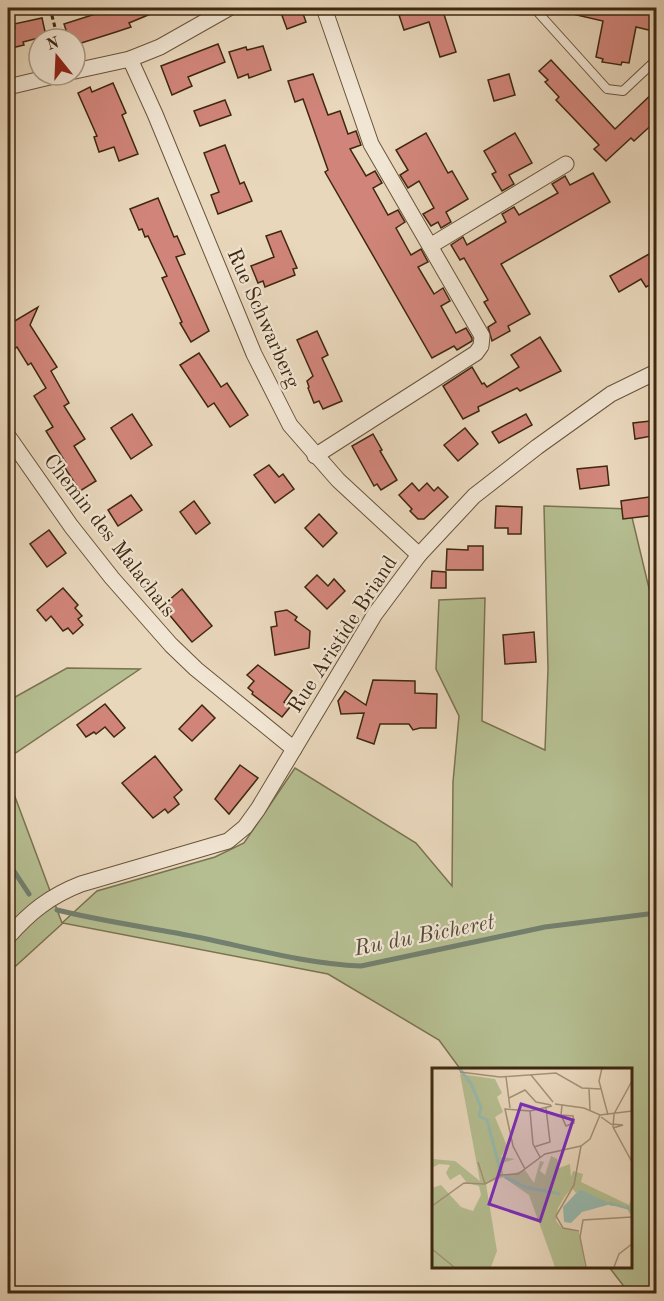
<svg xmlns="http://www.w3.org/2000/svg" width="664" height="1301" font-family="'Old Standard TT',serif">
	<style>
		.green { fill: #b5be91; stroke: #7a7350; stroke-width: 1.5 }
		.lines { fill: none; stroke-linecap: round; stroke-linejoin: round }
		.stream { stroke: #73806f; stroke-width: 5 }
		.building { fill: #d1857a; stroke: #3e2810; stroke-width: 1.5 }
		.service-casing { stroke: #69543b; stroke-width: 10 }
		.minor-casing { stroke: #69543b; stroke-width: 17 }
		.path { stroke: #3e2810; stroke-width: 3; stroke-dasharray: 4.5 3; stroke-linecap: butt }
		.service { stroke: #f1e5d3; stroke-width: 8 }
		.minor { stroke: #f1e5d3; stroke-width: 15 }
		.labels { text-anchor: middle; stroke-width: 4.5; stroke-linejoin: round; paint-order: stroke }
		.street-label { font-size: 21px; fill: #3e2810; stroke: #f1e5d3 }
		.water-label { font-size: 22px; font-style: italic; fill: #544c38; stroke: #f1e5d3 }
		.inset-river { fill: none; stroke: #97baaf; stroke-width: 3 }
		.inset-road { fill: none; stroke: #a59177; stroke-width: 1.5 }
		.view { fill: #7b2cbf; fill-opacity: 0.15; stroke: #7b2cbf; stroke-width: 3 }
		.inset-edge { fill: none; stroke: #3e2810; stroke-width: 3 }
	</style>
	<rect width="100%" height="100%" fill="#e9d7bc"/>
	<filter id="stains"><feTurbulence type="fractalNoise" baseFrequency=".00333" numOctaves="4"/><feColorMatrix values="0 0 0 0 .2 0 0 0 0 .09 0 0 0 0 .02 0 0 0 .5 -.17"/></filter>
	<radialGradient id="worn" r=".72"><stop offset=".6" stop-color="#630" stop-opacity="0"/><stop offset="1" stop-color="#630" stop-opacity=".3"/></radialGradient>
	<g class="green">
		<polygon points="544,506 630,509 653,605 656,606 656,1293 629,1293 609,1267 630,1266 630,1070 461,1070 439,1040 328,974 63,923 8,973 8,778 62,923 97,891 215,857 244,843 295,768 416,843 452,886 453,782 459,716 436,669 439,600 485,598 482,721 545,750 548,669"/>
		<polygon points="67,668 140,669 8,758 8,701"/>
	</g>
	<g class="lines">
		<g class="stream">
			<polyline points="8,862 29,894"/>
			<path d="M 57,910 C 105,922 154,928 202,938 C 255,949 307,964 361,966 L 545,927 L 656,913"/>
		</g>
	</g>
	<g class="building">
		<polygon points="114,8 165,8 129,23 131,27 116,32 75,45 75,39 69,39 64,24"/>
		<polygon points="288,8 301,8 306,22 287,29 280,10"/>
		<polygon points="424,8 442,8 456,52 440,57 429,22 404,30 399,15"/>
		<polygon points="569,8 657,8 657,32 636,27 629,63 622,62 621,65 602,62 603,59 596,57 603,21 568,13"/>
		<polygon points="42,18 46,36 23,42 24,45 8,49 8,30 15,28 14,24"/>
		<polygon points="218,44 225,62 188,77 192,86 172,95 161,66"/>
		<polygon points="263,46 271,70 249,78 248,74 238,78 229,52 246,47 247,50"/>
		<polygon points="551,60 615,129 657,89 657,120 634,141 631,138 606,161 594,149 599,145 556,100 559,97 545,82 548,80 539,71"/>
		<polygon points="313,74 328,115 340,111 348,134 356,131 361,145 350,149 366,176 375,171 382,183 373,188 388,215 398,210 405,222 396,228 411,255 421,249 428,262 418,267 434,294 443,288 450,301 441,306 456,333 466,328 472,338 472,341 457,350 454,346 432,358 325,172 328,170 303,99 295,102 288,81"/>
		<polygon points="509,74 515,95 494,101 488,80"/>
		<polygon points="113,83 126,113 122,115 138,154 119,161 114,147 99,152 94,137 97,136 78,93 90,87 92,92"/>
		<polygon points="225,100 231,115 200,126 194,111"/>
		<polygon points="426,133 448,173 452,171 468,199 446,212 451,222 441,228 438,222 431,226 423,214 434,208 419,181 408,188 400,175 408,170 396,150"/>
		<polygon points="515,133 532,163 509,175 514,184 502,191 492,174 496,172 484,151"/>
		<polygon points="225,145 240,184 244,182 252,201 218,214 211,195 219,192 204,153"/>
		<polygon points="593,173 610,202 501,264 530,314 508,326 510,331 492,341 488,327 496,322 484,302 488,300 464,258 460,260 451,245 463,237 467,245 506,222 502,214 514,207 519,215 558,193 552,184 565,176 570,185"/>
		<polygon points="158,198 174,237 177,236 185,254 176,257 209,331 191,342 180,323 182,322 162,278 167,276 148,236 145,237 142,229 139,230 130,209"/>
		<polygon points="281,231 297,268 293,269 295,275 265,287 263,281 258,283 251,266 274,257 266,236"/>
		<polygon points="649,254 657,267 657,281 646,287 641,279 619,292 610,276"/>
		<polygon points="38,307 30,325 57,367 51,371 69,403 64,406 85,439 74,446 96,481 80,491 63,465 66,463 46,431 53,427 34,396 46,388 31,363 28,365 17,347 13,350 8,342 8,325"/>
		<polygon points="317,331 328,355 322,358 342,401 323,409 319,401 314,403 308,388 309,387 307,381 313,376 297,340"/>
		<polygon points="540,337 561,371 520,391 517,388 478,407 479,411 463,419 443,386 472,367 482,384 484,383 487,387 519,367 511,355"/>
		<polygon points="199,353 221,387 227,383 248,415 230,427 214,403 208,407 180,365"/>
		<polygon points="132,414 152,445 131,459 111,428"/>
		<polygon points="526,414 532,425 499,443 492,432"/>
		<polygon points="650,421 652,436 635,439 633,423"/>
		<polygon points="465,428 478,444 458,461 444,445"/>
		<polygon points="373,434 382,450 380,451 397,480 381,490 377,484 374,486 352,446"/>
		<polygon points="269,465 279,477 283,474 294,489 275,503 254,475"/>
		<polygon points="607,466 609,485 580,489 577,469"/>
		<polygon points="412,483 419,491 427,483 434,491 438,487 448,497 424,519 418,519 410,511 412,509 399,495"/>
		<polygon points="131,495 142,510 118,526 108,510"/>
		<polygon points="656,496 656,515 623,519 621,501"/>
		<polygon points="194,501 210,523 196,534 180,512"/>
		<polygon points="496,506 522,507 521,534 508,534 508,528 495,528"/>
		<polygon points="319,514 337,533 323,547 305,528"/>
		<polygon points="49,530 66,553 47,567 30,544"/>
		<polygon points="468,546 483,546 483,570 446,570 447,549 468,550"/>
		<polygon points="432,571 446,572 446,588 431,588"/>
		<polygon points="317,575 328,586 334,579 345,591 327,609 305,587"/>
		<polygon points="63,588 78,605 75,608 82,616 78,619 83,625 73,634 68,628 63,631 51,616 46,621 37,610"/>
		<polygon points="182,589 212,626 192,642 162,606"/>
		<polygon points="287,610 297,617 295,620 310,631 309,648 275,655 271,627 277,626 275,612"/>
		<polygon points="534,632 536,662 505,664 503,635"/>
		<polygon points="258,665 292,691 284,702 290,707 282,717 252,694 253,692 248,688 254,681 247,675"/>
		<polygon points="373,680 415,681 415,693 437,694 436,728 420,728 413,730 409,724 380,724 374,744 357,738 364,713 341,714 338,701 345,691 366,705"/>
		<polygon points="105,704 125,728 114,737 105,727 96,734 94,732 86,737 77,725"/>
		<polygon points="202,705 215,718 192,741 179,729"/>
		<polygon points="155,756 182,790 174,797 179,804 168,813 165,809 153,818 122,783"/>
		<polygon points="240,765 258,778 229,814 215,799"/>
	</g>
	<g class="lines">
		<g class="service-casing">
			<polyline id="service" points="534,8 607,89 623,91 656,60"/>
		</g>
		<g class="minor-casing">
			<g id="minor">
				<polyline points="130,59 155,114 254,354 290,425 338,480 419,555"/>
				<polyline points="75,71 130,59 160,47 229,8"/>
				<polyline points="8,87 58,75"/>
				<polyline points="430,246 566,164"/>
				<polyline points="8,436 71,526 112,578 171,645 196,669 294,749"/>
				<polyline points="315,456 476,353 481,346 482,336 371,144 324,8"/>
				<path d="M 8,937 C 30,912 50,896 81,884 L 228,841 L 245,827 L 258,809 L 375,614 L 419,555 L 474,496 L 537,447 L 611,394 L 656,372"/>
			</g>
		</g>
		<g class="path">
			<polyline points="50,8 58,39"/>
			<polyline points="8,1282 15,1294"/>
		</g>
		<use href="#service" class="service"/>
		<use href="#minor" class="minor"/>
	</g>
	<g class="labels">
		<g class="street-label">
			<text transform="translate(264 318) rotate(66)" y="7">Rue Schwarberg</text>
			<text transform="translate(110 535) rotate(52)" y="7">Chemin des Malachais</text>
			<text transform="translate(342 634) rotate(-57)" y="7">Rue Aristide Briand</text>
		</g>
		<g class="water-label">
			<text transform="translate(424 934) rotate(-11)" y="8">Ru du Bicheret</text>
		</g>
	</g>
	<g transform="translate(432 1068)">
		<rect width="200" height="200" fill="#e9d7bc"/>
		<path d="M 28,6 L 63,11 L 70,25 L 65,29 L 71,44 L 63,49 L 75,78 L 69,89 L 83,91 L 70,95 L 71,108 L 93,102 L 102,115 L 108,93 L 112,94 L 108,103 L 113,107 L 119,88 L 125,91 L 127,100 L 138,96 L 139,109 L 141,103 L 151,106 L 149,114 L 197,137 L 199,131 L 199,148 L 193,137 L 179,138 L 148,121 L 144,125 L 140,120 L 133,128 L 126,140 L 124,153 L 129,159 L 147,164 L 153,199 L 123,199 L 97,127 L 71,109 L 54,116 L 65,183 L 59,199 L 0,199 L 0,120 L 9,117 L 29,139 L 41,143 L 49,127 L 47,118 L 35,115 L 28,106 L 18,112 L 14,105 L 18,97 L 7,96 L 0,100 L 0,91 L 23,93 L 48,113 Z" fill="#b5be91"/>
		<path d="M 148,121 L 179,136 L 150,144 L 139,155 L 132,154 L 131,139 Z" fill="#97baaf"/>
		<path class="inset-river" d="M 27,0 L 39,16 L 49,39 L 47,48 L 55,52 L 69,105M 73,109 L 93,119 L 128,126M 177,135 L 200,141"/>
		<path class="inset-road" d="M 170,0 L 167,13 L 176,47M 28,4 L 68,9 L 124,5 L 150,20 L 169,21M 99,7 L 121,34M 74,9 L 78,40M 200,13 L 182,46 L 181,59 L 200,94M 157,21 L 158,42M 77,30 L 93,22 L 104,34 L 119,37M 123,36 L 152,40 L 168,47 L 200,43M 98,43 L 101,76 L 108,89M 129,47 L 141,48 L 142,55 L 134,58 L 129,47 L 130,37M 169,49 L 179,56 L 191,57 L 181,60M 102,79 L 118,74 L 114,40M 46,94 L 53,116M 93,101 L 81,78 L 73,41 L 98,43 L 120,38M 0,138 L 32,115 L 53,116 L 69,107 L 86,106 L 113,86 L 149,78 L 158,71 L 168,47M 147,163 L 131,160 L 124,148 L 142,117 L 149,78M 0,181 L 22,199M 154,199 L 148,169 L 151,152 L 200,149M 182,199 L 187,186 L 200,176"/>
		<path class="view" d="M 89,36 L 141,52 L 108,153 L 57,136 Z"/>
		<rect width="200" height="200" class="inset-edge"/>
	</g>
	<rect width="664" height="1301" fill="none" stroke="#e9d7bc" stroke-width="30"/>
	<rect x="9" y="9" width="646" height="1283" fill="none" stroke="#3e2810" stroke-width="3"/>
	<rect x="15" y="15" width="634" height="1271" fill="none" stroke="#3e2810" stroke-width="1.5"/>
	<g transform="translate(57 57) rotate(342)"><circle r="28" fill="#f1e5d3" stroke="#a99985" stroke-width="1.5"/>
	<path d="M0-4.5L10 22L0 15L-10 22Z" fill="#8f2418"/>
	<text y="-9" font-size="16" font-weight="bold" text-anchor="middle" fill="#3e2810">N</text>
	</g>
	<rect width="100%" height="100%" filter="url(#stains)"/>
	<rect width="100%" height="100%" fill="url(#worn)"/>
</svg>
